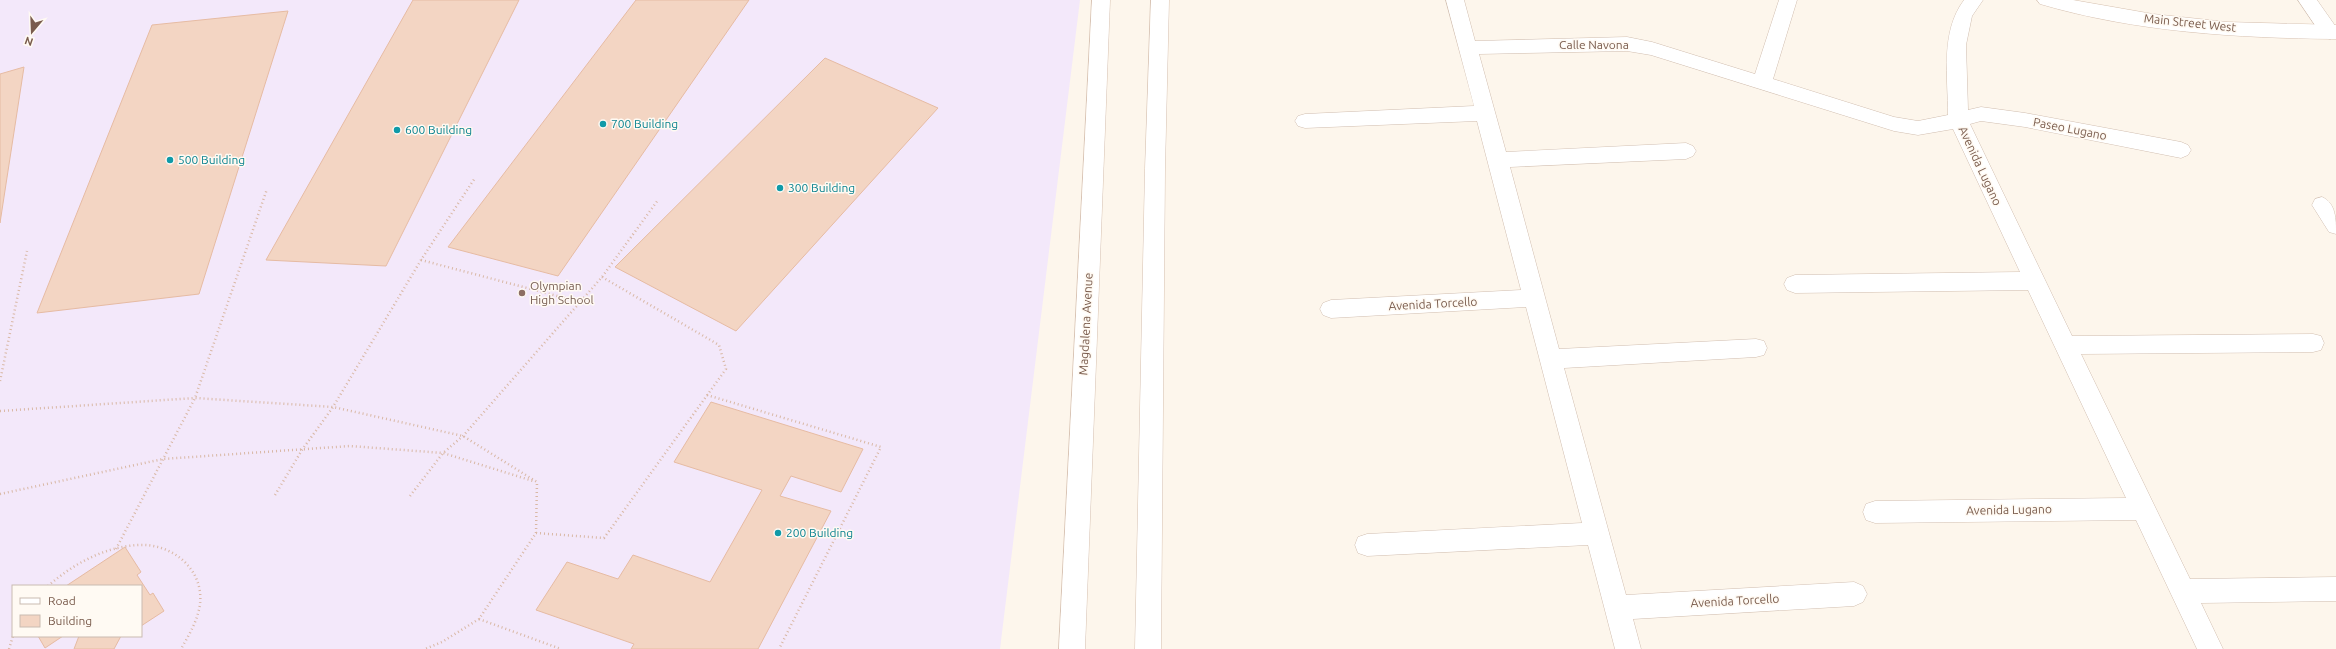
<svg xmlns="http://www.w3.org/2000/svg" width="2336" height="649" font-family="Ubuntu,sans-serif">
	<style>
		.education { fill: #f3e8fa; fill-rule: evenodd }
		.building { fill: #f3d5c3; stroke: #e6bba3 }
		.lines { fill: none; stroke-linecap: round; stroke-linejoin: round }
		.lane-casing { stroke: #d1beb0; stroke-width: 1 }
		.street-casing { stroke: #d1beb0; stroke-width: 1 }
		.secondary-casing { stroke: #d6c0b0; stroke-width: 1 }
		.path { stroke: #d9b8a5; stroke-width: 2.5; stroke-dasharray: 1 3; stroke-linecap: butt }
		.lane { fill: #fff; fill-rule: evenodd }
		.street { fill: #fff; fill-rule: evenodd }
		.secondary { fill: #fff; fill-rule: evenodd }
		.culture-dot { fill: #0f9aa8; stroke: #fffaf3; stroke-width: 1.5 }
		.education-dot { fill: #8d6e63; stroke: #fffaf3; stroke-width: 1.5 }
		.labels { text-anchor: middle; stroke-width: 3; stroke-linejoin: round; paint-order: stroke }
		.street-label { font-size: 12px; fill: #7a5c4d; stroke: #fffaf3 }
		.culture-label { font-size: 12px; fill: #0d838f; stroke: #fffaf3; text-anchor: start }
		.education-label { font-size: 12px; fill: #785e54; stroke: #fffaf3; text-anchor: start }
	</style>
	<rect width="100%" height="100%" fill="#fdf6ec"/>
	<path class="education" d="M 0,0 L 1080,0 L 1000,649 L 0,649 ZM 13,586 L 141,586 L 141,636 L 13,636 Z"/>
	<g class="building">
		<polygon points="413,0 519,0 386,266 266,260"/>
		<polygon points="636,0 749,0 558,276 448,247"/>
		<polygon points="288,11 199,294 37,313 152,25"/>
		<polygon points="825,58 938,108 736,331 615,267"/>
		<polygon points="24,67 0,223 0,74"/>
		<polygon points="711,402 863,449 841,492 791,476 780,496 831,511 758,649 631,649 634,644 536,610 567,562 618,579 633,555 710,582 762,490 674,462"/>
		<polygon points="125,547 141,572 137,575 150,595 153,593 164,611 141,626 141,586 66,586"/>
		<polygon points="38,636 63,636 45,648"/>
		<polygon points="79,636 121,636 114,649 74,649"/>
	</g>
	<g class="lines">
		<g class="lane-casing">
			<polygon id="lane" points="2298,0 2317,0 2336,27 2336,37 2330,39 2323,37"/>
		</g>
		<g class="street-casing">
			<g id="street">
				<path d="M 1446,0 L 1464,0 L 1475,41 L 1627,37 L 1652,42 L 1755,74 L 1779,0 L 1797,0 L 1773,79 L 1894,117 L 1918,121 L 1948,115 C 1948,77 1940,32 1964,0 L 1983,0 L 1972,16 L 1966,45 L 1968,110 L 1981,107 L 2025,113 L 2181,142 L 2188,145 L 2191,150 L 2188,155 L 2181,158 L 2025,127 L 1981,121 L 1970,124 L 2072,336 L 2313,334 L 2321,336 L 2324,343 L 2321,350 L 2313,352 L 2081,354 L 2190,579 L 2336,577 L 2336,601 L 2201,603 L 2223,649 L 2197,649 L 2136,520 L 1875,523 L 1866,520 L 1863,512 L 1866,504 L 1875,501 L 2126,498 L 2028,290 L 1795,293 L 1787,290 L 1784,284 L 1787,278 L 1795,275 L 2020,272 L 1953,129 L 1918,135 L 1894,131 L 1651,55 L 1627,51 L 1479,54 L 1506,152 L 1686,143 L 1693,146 L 1696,151 L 1693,156 L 1686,159 L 1510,167 L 1559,349 L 1756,339 L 1764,341 L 1767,348 L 1764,355 L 1756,357 L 1564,368 L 1626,595 L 1854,582 L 1863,586 L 1867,594 L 1863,602 L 1854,606 L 1633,619 L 1641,649 L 1615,649 L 1588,545 L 1367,556 L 1358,553 L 1355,545 L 1358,537 L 1367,534 L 1582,523 L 1526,307 L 1331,318 L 1323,315 L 1320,309 L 1323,303 L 1331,300 L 1521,290 L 1477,121 L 1305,128 L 1298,126 L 1295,121 L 1298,116 L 1305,114 L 1474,106 Z"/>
				<path d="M 2322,197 C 2336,203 2336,219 2336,234 L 2329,232 L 2312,205 L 2315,199 Z"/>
			</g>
		</g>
		<g class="secondary-casing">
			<g id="secondary">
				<polygon points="1092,0 1110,0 1085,649 1059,649"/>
				<polygon points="1151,0 1169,0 1165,169 1161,649 1135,649 1145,169"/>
				<path d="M 2037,0 L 2073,0 L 2153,14 L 2227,22 L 2336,25 L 2336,39 C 2237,38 2135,32 2040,4 Z"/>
			</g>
		</g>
		<g class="path">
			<polyline points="421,260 580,302"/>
			<polyline points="0,381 27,251"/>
			<polyline points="707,395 881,447 779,649"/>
			<polyline points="0,411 195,398 333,407 463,436 537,482 536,533 479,619 442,642 425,649"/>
			<polyline points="0,494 163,459 350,446 443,453 533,481"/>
			<polyline points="275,495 302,450 333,407 421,260 475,178"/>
			<polyline points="410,496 443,453 463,436 602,277 658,200"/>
			<polyline points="536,533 604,538 726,369 719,345 602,277"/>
			<polyline points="116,549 195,398 267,189"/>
			<path d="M 48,586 C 73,564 104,547 138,545 C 172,543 204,569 200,604 C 198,620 189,635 181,649"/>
			<polyline points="479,619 561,649"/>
			<polyline points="9,649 13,636"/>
		</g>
		<use href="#lane" class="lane"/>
		<use href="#street" class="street"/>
		<use href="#secondary" class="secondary"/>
	</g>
	<g class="culture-dot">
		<circle cx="603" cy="124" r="4"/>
		<circle cx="397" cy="130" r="4"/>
		<circle cx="170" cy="160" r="4"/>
		<circle cx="780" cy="188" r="4"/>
		<circle cx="778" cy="533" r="4"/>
	</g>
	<circle class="education-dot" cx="522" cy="293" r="4"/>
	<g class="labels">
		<g class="street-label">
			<text transform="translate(2190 23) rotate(6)" y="4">Main Street West</text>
			<text x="1594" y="49">Calle Navona</text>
			<text transform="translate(2070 129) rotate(11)" y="4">Paseo Lugano</text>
			<text transform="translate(1980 166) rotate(65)" y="4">Avenida Lugano</text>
			<text transform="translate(1433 304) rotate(-3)" y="4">Avenida Torcello</text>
			<text transform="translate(1086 324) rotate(-87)" y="4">Magdalena Avenue</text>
			<text transform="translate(2009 510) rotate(-1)" y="4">Avenida Lugano</text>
			<text transform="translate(1735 601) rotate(-3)" y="4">Avenida Torcello</text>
		</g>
		<g class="culture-label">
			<text x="611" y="128">700 Building</text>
			<text x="405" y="134">600 Building</text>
			<text x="178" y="164">500 Building</text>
			<text x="788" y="192">300 Building</text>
			<text x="786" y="537">200 Building</text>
		</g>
		<g class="education-label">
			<text x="530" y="290">Olympian<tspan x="530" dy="14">High School</tspan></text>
		</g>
	</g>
	<rect x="12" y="585" width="130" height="52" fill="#fffaf3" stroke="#cabbb1"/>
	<rect x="20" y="598" width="20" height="6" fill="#ffffff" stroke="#cabbb1"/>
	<text x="48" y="605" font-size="12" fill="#7a5c4d">Road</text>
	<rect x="20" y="615" width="20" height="12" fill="#f3d5c3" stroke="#cabbb1"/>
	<text x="48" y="625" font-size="12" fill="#7a5c4d">Building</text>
	<g transform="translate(32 32) rotate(199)" stroke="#fffaf3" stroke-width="3" paint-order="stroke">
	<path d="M0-3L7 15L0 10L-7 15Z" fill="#7a5c4d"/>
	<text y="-6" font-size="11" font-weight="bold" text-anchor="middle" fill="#7a5c4d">N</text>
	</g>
</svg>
